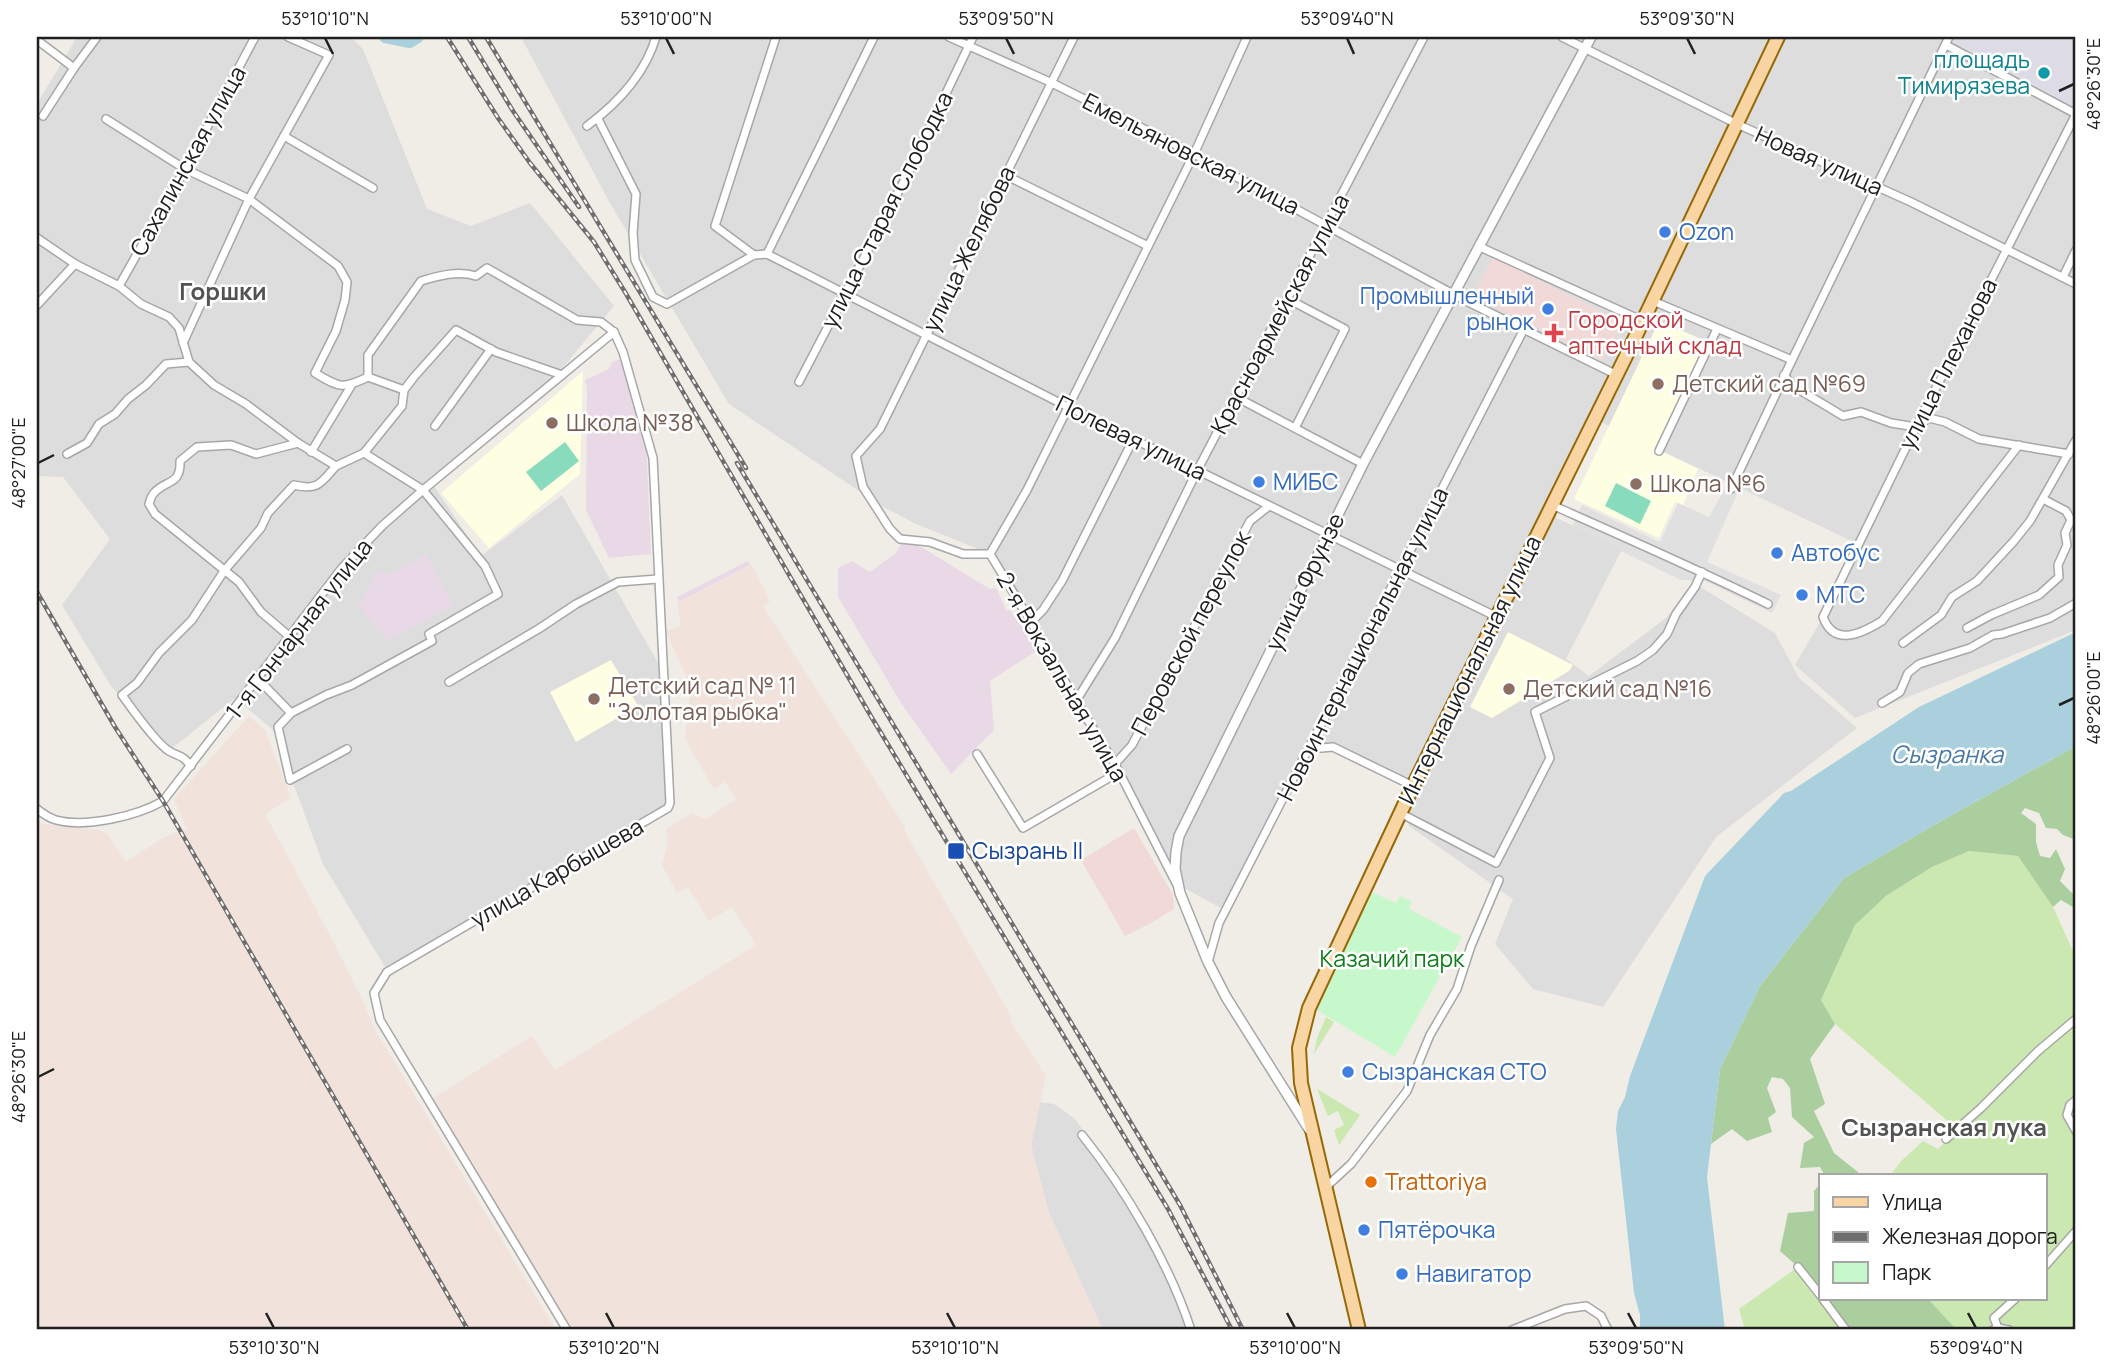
<svg xmlns="http://www.w3.org/2000/svg" width="2113" height="1367" font-family="Manrope,sans-serif">
	<style>
		.residential { fill: #dedddd }
		.commercial { fill: #f0d9d7 }
		.industrial { fill: #e9d9e6 }
		.education { fill: #fefee3 }
		.military { fill: #f1e2db }
		.grass { fill: #cae8af }
		.forest { fill: #abce9e }
		.park { fill: #c7f8cb }
		.pitch { fill: #88dcbd }
		.parking { fill: #e0e0e0 }
		.plaza { fill: #dcdbe6 }
		.water { fill: #a9d0dc }
		.lines { fill: none; stroke-linecap: round; stroke-linejoin: round }
		.river { stroke: #a9d0dc; stroke-width: 12 }
		.minor-casing { stroke: #a7a7a7; stroke-width: 10 }
		.tertiary-casing { stroke: #a7a7a7; stroke-width: 12 }
		.primary-casing { stroke: #976906; stroke-width: 16 }
		.minor { stroke: #fff; stroke-width: 7 }
		.tertiary { stroke: #fff; stroke-width: 9 }
		.primary { stroke: #f9d5a4; stroke-width: 12 }
		.rail-casing { stroke: #6e6e6e; stroke-width: 4.5 }
		.rail { stroke: #fff; stroke-width: 2; stroke-dasharray: 5; stroke-linecap: butt }
		.ticks { fill: none; stroke: #202020; stroke-width: 2.5 }
		.culture-dot { fill: #0f9aa8; stroke: #fff; stroke-width: 2.5 }
		.shop-dot { fill: #3f7fe0; stroke: #fff; stroke-width: 2.5 }
		.health-dot { fill: #e0444e; stroke: #fff; stroke-width: 2.5 }
		.education-dot { fill: #8d6e63; stroke: #fff; stroke-width: 2.5 }
		.transit-dot { fill: #1a4fb4; stroke: #fff; stroke-width: 2.5 }
		.food-dot { fill: #e8710a; stroke: #fff; stroke-width: 2.5 }
		.labels { text-anchor: middle; stroke-width: 5; stroke-linejoin: round; paint-order: stroke }
		.culture-label { font-size: 23px; fill: #0d838f; stroke: #fff; text-anchor: end }
		.street-label { font-size: 23px; fill: #202020; stroke: #fff }
		.shop-label { font-size: 23px; fill: #366cbe; stroke: #fff; text-anchor: start }
		.health-label { font-size: 23px; fill: #be3a42; stroke: #fff; text-anchor: start }
		.education-label { font-size: 23px; fill: #785e54; stroke: #fff; text-anchor: start }
		.transit-label { font-size: 23px; fill: #164399; stroke: #fff; text-anchor: start }
		.park-label { font-size: 23px; fill: #107d1b; stroke: #fff }
		.food-label { font-size: 23px; fill: #c56008; stroke: #fff; text-anchor: start }
		.neighbourhood-label { font-size: 24px; font-weight: bold; fill: #535353; stroke: #fff }
		.water-label { font-size: 24px; font-style: italic; fill: #4c78a5; stroke: #fff }
		.neatline { fill: none; stroke: #202020; stroke-width: 2.5 }
		.ticks-label { font-size: 18px; text-anchor: middle; fill: #202020 }
	</style>
	<rect width="100%" height="100%" fill="#f0ede7"/>
	<g class="residential">
		<polygon points="77,37 351,37 363,49 427,209 471,226 530,203 614,306 549,384 432,483 481,556 562,495 662,670 666,808 388,972 323,864 274,731 235,698 170,750 111,686 62,605 110,539 63,477 37,476 37,104"/>
		<polygon points="521,37 1955,37 1953,41 2075,107 2076,106 2076,630 1855,718 1795,665 1823,617 1858,544 1599,421 1552,516 1621,548 1621,551 1566,659 1589,676 1666,618 1694,583 1775,633 1799,678 1857,728 1716,837 1603,1007 1533,989 1495,944 1513,899 1409,826 1408,786 1315,739 1226,911 1179,885 1141,810 991,554 916,524 880,505 729,404 610,203"/>
		<polygon points="1040,1102 1054,1104 1075,1119 1100,1153 1143,1224 1192,1330 1103,1330 1049,1213 1031,1145"/>
	</g>
	<g class="commercial">
		<polygon points="1493,257 1623,322 1603,361 1473,296"/>
		<polygon points="1134,828 1173,895 1174,909 1151,923 1125,936 1081,860"/>
	</g>
	<g class="industrial">
		<polygon points="621,359 646,440 651,554 609,558 586,510 587,387 585,380 609,369 612,362"/>
		<polygon points="902,542 913,542 990,589 996,588 1007,611 1011,610 1013,615 1016,616 1036,651 990,681 994,730 951,774 901,703 838,597 838,568 852,561 870,572 896,553"/>
		<polygon points="426,555 453,605 388,641 358,606 379,570 388,575"/>
		<polygon points="748,561 750,565 679,602 677,597"/>
	</g>
	<g class="education">
		<polygon points="1659,321 1706,341 1656,449 1698,469 1683,505 1675,502 1659,538 1574,499"/>
		<polygon points="583,371 580,474 489,548 441,493"/>
		<polygon points="1508,632 1573,665 1569,671 1492,718 1470,707"/>
		<polygon points="611,660 638,706 576,742 550,692"/>
	</g>
	<g class="military">
		<polygon points="752,565 770,601 763,606 905,827 905,832 1011,1016 1010,1021 1046,1076 1031,1146 1049,1213 1103,1330 571,1330 432,1099 532,1036 555,1070 756,945 732,907 709,921 688,887 677,893 662,865 668,842 666,829 692,813 706,819 736,799 725,782 714,789 685,739 691,686 666,632 681,625 677,603"/>
		<polygon points="249,716 265,730 291,798 265,814 331,937 364,1003 373,1026 556,1330 37,1330 37,820 44,824 98,830 107,833 126,862 164,837 187,829 174,799"/>
	</g>
	<g class="grass">
		<polygon points="1969,851 2018,856 2053,907 2076,958 2076,1330 1957,1330 1928,1299 2045,1299 2045,1176 1890,1176 1901,1161 1923,1141 1938,1149 1958,1130 1835,1024 1821,1000 1855,925 1886,896 1932,867"/>
		<polygon points="1326,1017 1334,1022 1314,1054 1317,1038"/>
		<polygon points="1317,1089 1360,1115 1339,1145 1334,1130 1344,1125 1338,1111 1328,1116"/>
		<polygon points="1798,1267 1846,1330 1745,1330 1739,1309"/>
	</g>
	<g class="forest">
		<polygon points="2076,746 2076,840 2063,835 2057,829 2046,828 2039,813 2025,808 2021,813 2036,824 2036,842 2040,856 2050,858 2056,849 2065,869 2060,881 2076,897 2076,909 2061,900 2053,907 2018,856 1969,851 1932,867 1886,896 1855,925 1821,1000 1835,1024 1810,1059 1825,1104 1814,1111 1834,1153 1863,1176 1825,1176 1820,1167 1800,1168 1804,1143 1814,1137 1792,1117 1790,1088 1783,1079 1772,1077 1767,1088 1776,1112 1768,1118 1772,1132 1747,1141 1732,1129 1711,1144 1720,1069 1760,986 1844,878 1941,821"/>
		<polygon points="1821,1183 1821,1296 1798,1267 1780,1251 1788,1213 1814,1211 1814,1191"/>
		<polygon points="1823,1299 1928,1299 1957,1330 1846,1330"/>
	</g>
	<polygon class="park" points="1374,893 1396,903 1400,896 1412,902 1409,909 1462,937 1395,1057 1314,1008 1363,901 1369,895"/>
	<g class="pitch">
		<polygon points="565,442 579,461 541,491 526,472"/>
		<polygon points="1616,483 1651,501 1640,524 1605,506"/>
	</g>
	<polygon class="parking" points="1726,487 1738,492 1707,562 1781,595 1772,613 1699,578 1693,580 1681,580 1621,551 1621,548 1572,526 1582,505 1660,542 1678,503 1709,517"/>
	<polygon class="plaza" points="1955,37 2076,37 2075,107 1953,41"/>
	<polygon class="water" points="2076,632 2076,746 1941,821 1844,878 1760,986 1720,1069 1707,1177 1725,1330 1640,1330 1640,1315 1634,1293 1616,1129 1618,1111 1625,1097 1630,1076 1705,876 1784,793 1791,791 1919,707"/>
	<g class="lines">
		<polyline class="river" points="385,37 410,42 418,37"/>
		<g class="minor-casing">
			<g id="minor">
				<polyline points="949,37 1050,82 1194,154 1466,301 1617,375"/>
				<polyline points="1074,37 880,429 856,456 863,487 890,529 900,539 930,542 963,554 990,554 1031,622 1076,701 1115,764 1176,883"/>
				<polyline points="1562,37 1737,124 1911,202 2076,284"/>
				<polyline points="37,40 74,68"/>
				<polyline points="1946,45 2076,114"/>
				<polyline points="43,116 74,68 97,37"/>
				<path d="M 106,119 L 185,169 L 249,199 L 338,266 L 347,282 L 345,300 L 336,331 L 315,373 C 339,387 341,390 368,377"/>
				<polyline points="598,119 636,194 633,233 635,260 653,297 667,304 754,255 767,254"/>
				<path d="M 587,126 C 618,103 645,74 656,37"/>
				<polyline points="284,136 373,188"/>
				<polyline points="1005,175 1148,246"/>
				<polyline points="37,238 75,264 119,286 141,304 169,317 179,328 189,362 214,385 246,404 298,443 336,466 364,453 402,406 404,390 414,377 456,330 496,352 562,375"/>
				<polyline points="1480,247 1643,321"/>
				<polyline points="767,254 1068,407 1497,617"/>
				<polyline points="767,254 874,37"/>
				<polyline points="754,255 715,226 776,37"/>
				<polyline points="2063,277 2076,250"/>
				<polyline points="119,286 185,169 255,37"/>
				<polyline points="1288,299 1345,329 1295,428"/>
				<polyline points="1653,301 1792,360"/>
				<polyline points="37,305 75,264"/>
				<polyline points="183,343 249,199 329,55 288,37"/>
				<polyline points="1784,375 1793,386 1843,416 1861,412 1891,423 1916,427 1929,418 1945,422 1979,439 2069,454"/>
				<path d="M 368,377 L 368,355 L 421,281 C 438,276 458,270 476,276 L 487,268 L 577,320 L 601,322 L 614,332"/>
				<polyline points="368,377 404,390"/>
				<polyline points="799,382 904,181 973,37"/>
				<polyline points="1236,397 1363,464"/>
				<polyline points="435,426 491,349"/>
				<path d="M 2019,445 L 1882,621 C 1861,634 1834,647 1823,617 L 1916,427 L 2076,114"/>
				<polyline points="1659,451 1717,329"/>
				<polyline points="311,452 351,386"/>
				<polyline points="67,454 87,443 99,424 115,414 128,399 146,385 166,364 189,362"/>
				<polyline points="1731,489 1792,360 1949,37"/>
				<path d="M 1552,505 C 1624,537 1697,569 1768,604"/>
				<polyline points="990,554 1027,490 1194,154 1247,37"/>
				<polyline points="1031,622 1043,610 1062,581 1133,440"/>
				<polyline points="1967,628 1991,615 2039,595 2059,577 2058,565 2067,545 2065,533 2071,520 2066,511 2043,499"/>
				<path d="M 290,637 L 261,612 L 239,582 L 155,514 L 149,504 C 150,501 151,496 154,493 C 166,479 181,486 180,461 L 197,447 L 231,445 L 256,454 L 298,443"/>
				<polyline points="1903,643 1941,615 1952,597 1977,581 2014,541 2030,521 2076,440"/>
				<polyline points="258,679 291,713"/>
				<polyline points="449,682 540,628 576,604 618,582 658,579"/>
				<polyline points="1076,701 1115,638 1197,471 1424,37"/>
				<polyline points="1882,703 1900,692 1908,673 1919,664 1970,648 1993,635 2002,634 2050,618 2076,603"/>
				<polyline points="347,749 290,780 278,727 291,713 326,695 352,685 432,641 429,634 498,594 485,566 423,490 364,453"/>
				<polyline points="1310,749 1333,747 1413,786"/>
				<polyline points="977,754 1023,828 1119,772"/>
				<polyline points="1115,764 1132,745 1250,521 1269,506"/>
				<path d="M 191,766 C 180,753 181,758 169,751 C 156,743 132,709 122,695 L 137,683 L 159,653 L 192,620 L 224,571 L 261,528 L 268,513 L 294,485 C 318,491 321,483 336,466"/>
				<path d="M 37,809 C 42,813 49,818 56,820 C 86,828 137,816 163,801 L 342,568 L 382,526 L 423,490 L 614,332"/>
				<polyline points="1400,813 1496,863 1550,758 1535,712 1637,661 1653,650 1667,634 1676,614 1695,587 1702,572"/>
				<polyline points="1208,962 1219,923 1524,329"/>
				<polyline points="2076,1100 2070,1105 2067,1115 2076,1131"/>
				<path d="M 1082,1135 C 1126,1190 1169,1263 1191,1330"/>
				<polyline points="1946,1139 1981,1108 2038,1051 2076,1019"/>
				<polyline points="1326,1187 1351,1164 1407,1091 1430,1035 1457,989 1471,946 1499,880"/>
				<polyline points="2045,1266 2076,1231"/>
				<polyline points="1798,1267 1821,1296"/>
				<polyline points="1823,1299 1846,1330"/>
				<polyline points="1998,1328 1994,1318 2015,1299"/>
				<polyline points="567,1330 380,1020 374,993 387,972 668,808 670,803 653,458 623,352 614,332"/>
				<polyline points="1512,1330 1565,1309 1586,1306 1601,1316 1608,1330"/>
				<polyline points="1993,1330 1998,1328 2009,1330"/>
			</g>
		</g>
		<g class="tertiary-casing">
			<polyline id="tertiary" points="1309,1129 1226,997 1208,962 1180,893 1175,869 1176,852 1179,836 1363,464 1591,37"/>
		</g>
		<g class="primary-casing">
			<polyline id="primary" points="1359,1330 1301,1083 1299,1048 1309,1008 1413,786 1630,348 1778,37"/>
		</g>
		<use href="#minor" class="minor"/>
		<use href="#tertiary" class="tertiary"/>
		<use href="#primary" class="primary"/>
		<g class="rail-casing">
			<g id="rail">
				<polyline points="447,37 498,118 530,163 594,242 625,292 872,718 1168,1209 1232,1330"/>
				<polyline points="468,37 513,111 579,207"/>
				<polyline points="486,37 746,468"/>
				<polyline points="737,463 1180,1205 1243,1330"/>
				<polyline points="37,592 115,727 163,801 468,1330"/>
			</g>
		</g>
		<use href="#rail" class="rail"/>
	</g>
	<path class="ticks" d="M 325,38 L 333,54M 666,38 L 674,54M 1006,38 L 1014,54M 1347,38 L 1354,54M 1687,38 L 1695,54M 2059,91 L 2074,84M 38,463 L 54,455M 2059,705 L 2074,698M 38,1077 L 54,1069M 266,1313 L 274,1328M 606,1313 L 614,1328M 947,1313 L 955,1328M 1287,1313 L 1295,1328M 1628,1313 L 1636,1328M 1968,1313 L 1976,1328"/>
	<circle class="culture-dot" cx="2044" cy="73" r="7"/>
	<g class="shop-dot">
		<circle cx="1665" cy="232" r="7"/>
		<circle cx="1548" cy="309" r="7"/>
		<circle cx="1259" cy="482" r="7"/>
		<circle cx="1777" cy="553" r="7"/>
		<circle cx="1802" cy="595" r="7"/>
		<circle cx="1348" cy="1072" r="7"/>
		<circle cx="1364" cy="1230" r="7"/>
		<circle cx="1402" cy="1274" r="7"/>
	</g>
	<path class="health-dot" d="M1550.5 322.5h7v7h7v7h-7v7h-7v-7h-7v-7h7z"/>
	<g class="education-dot">
		<circle cx="1658" cy="384" r="7"/>
		<circle cx="552" cy="423" r="7"/>
		<circle cx="1636" cy="484" r="7"/>
		<circle cx="1509" cy="689" r="7"/>
		<circle cx="594" cy="699" r="7"/>
	</g>
	<rect class="transit-dot" x="947" y="842" width="18" height="18" rx="3.5"/>
	<circle class="food-dot" cx="1371" cy="1182" r="7"/>
	<g class="labels">
		<g class="culture-label">
			<text x="2030" y="68">площадь<tspan x="2030" dy="26">Тимирязева</tspan></text>
		</g>
		<g class="street-label">
			<text transform="translate(1191 154) rotate(27)" y="8">Емельяновская улица</text>
			<text transform="translate(188 161) rotate(-61)" y="8">Сахалинская улица</text>
			<text transform="translate(1819 161) rotate(24)" y="8">Новая улица</text>
			<text transform="translate(887 210) rotate(-63)" y="8">улица Старая Слободка</text>
			<text transform="translate(969 249) rotate(-64)" y="8">улица Желябова</text>
			<text transform="translate(1280 314) rotate(-62)" y="8">Красноармейская улица</text>
			<text transform="translate(1948 364) rotate(-63)" y="8">улица Плеханова</text>
			<text transform="translate(1131 438) rotate(26)" y="8">Полевая улица</text>
			<text transform="translate(1305 582) rotate(-64)" y="8">улица Фрунзе</text>
			<text transform="translate(299 629) rotate(-52)" y="8">1-я Гончарная улица</text>
			<text transform="translate(1191 633) rotate(-62)" y="8">Перовской переулок</text>
			<text transform="translate(1363 644) rotate(-63)" y="8">Новоинтернациональная улица</text>
			<text transform="translate(1470 670) rotate(-64)" y="8">Интернациональная улица</text>
			<text transform="translate(1062 677) rotate(60)" y="8">2-я Вокзальная улица</text>
			<text transform="translate(557 873) rotate(-30)" y="8">улица Карбышева</text>
		</g>
		<g class="shop-label">
			<text x="1679" y="240">Ozon</text>
			<text x="1534" y="304" text-anchor="end">Промышленный<tspan x="1534" dy="26">рынок</tspan></text>
			<text x="1273" y="490">МИБС</text>
			<text x="1791" y="561">Автобус</text>
			<text x="1816" y="603">МТС</text>
			<text x="1362" y="1080">Сызранская СТО</text>
			<text x="1378" y="1238">Пятёрочка</text>
			<text x="1416" y="1282">Навигатор</text>
		</g>
		<g class="health-label">
			<text x="1568" y="328">Городской<tspan x="1568" dy="26">аптечный склад</tspan></text>
		</g>
		<g class="education-label">
			<text x="1672" y="392">Детский сад №69</text>
			<text x="566" y="431">Школа №38</text>
			<text x="1650" y="492">Школа №6</text>
			<text x="608" y="694">Детский сад № 11<tspan x="608" dy="26">"Золотая рыбка"</tspan></text>
			<text x="1523" y="697">Детский сад №16</text>
		</g>
		<g class="transit-label">
			<text x="972" y="859">Сызрань II</text>
		</g>
		<g class="park-label">
			<text x="1392" y="967">Казачий парк</text>
		</g>
		<g class="food-label">
			<text x="1385" y="1190">Trattoriya</text>
		</g>
		<g class="neighbourhood-label">
			<text x="223" y="300">Горшки</text>
			<text x="1944" y="1136">Сызранская лука</text>
		</g>
		<g class="water-label">
			<text x="1947" y="763">Сызранка</text>
		</g>
	</g>
	<rect width="2113" height="1367" fill="none" stroke="#ffffff" stroke-width="77"/>
	<rect x="1819" y="1174" width="228" height="126" fill="#ffffff" stroke="#a6a6a6" stroke-width="2"/>
	<rect x="1833" y="1197" width="35" height="10" fill="#f9d5a4" stroke="#a6a6a6" stroke-width="2"/>
	<text x="1882" y="1210" font-size="21" fill="#202020">Улица</text>
	<rect x="1833" y="1232" width="35" height="10" fill="#6e6e6e" stroke="#a6a6a6" stroke-width="2"/>
	<text x="1882" y="1244" font-size="21" fill="#202020">Железная дорога</text>
	<rect x="1833" y="1262" width="35" height="21" fill="#c7f8cb" stroke="#a6a6a6" stroke-width="2"/>
	<text x="1882" y="1280" font-size="21" fill="#202020">Парк</text>
	<rect x="38" y="38" width="2036" height="1290" class="neatline"/>
	<g class="ticks-label">
		<text x="325" y="25">53°10'10"N</text>
		<text x="666" y="25">53°10'00"N</text>
		<text x="1006" y="25">53°09'50"N</text>
		<text x="1347" y="25">53°09'40"N</text>
		<text x="1687" y="25">53°09'30"N</text>
		<text transform="translate(2094 84) rotate(-90)" y="6">48°26'30"E</text>
		<text transform="translate(19 463) rotate(-90)" y="6">48°27'00"E</text>
		<text transform="translate(2094 698) rotate(-90)" y="6">48°26'00"E</text>
		<text transform="translate(19 1077) rotate(-90)" y="6">48°26'30"E</text>
		<text x="274" y="1354">53°10'30"N</text>
		<text x="614" y="1354">53°10'20"N</text>
		<text x="955" y="1354">53°10'10"N</text>
		<text x="1295" y="1354">53°10'00"N</text>
		<text x="1636" y="1354">53°09'50"N</text>
		<text x="1976" y="1354">53°09'40"N</text>
	</g>
</svg>
